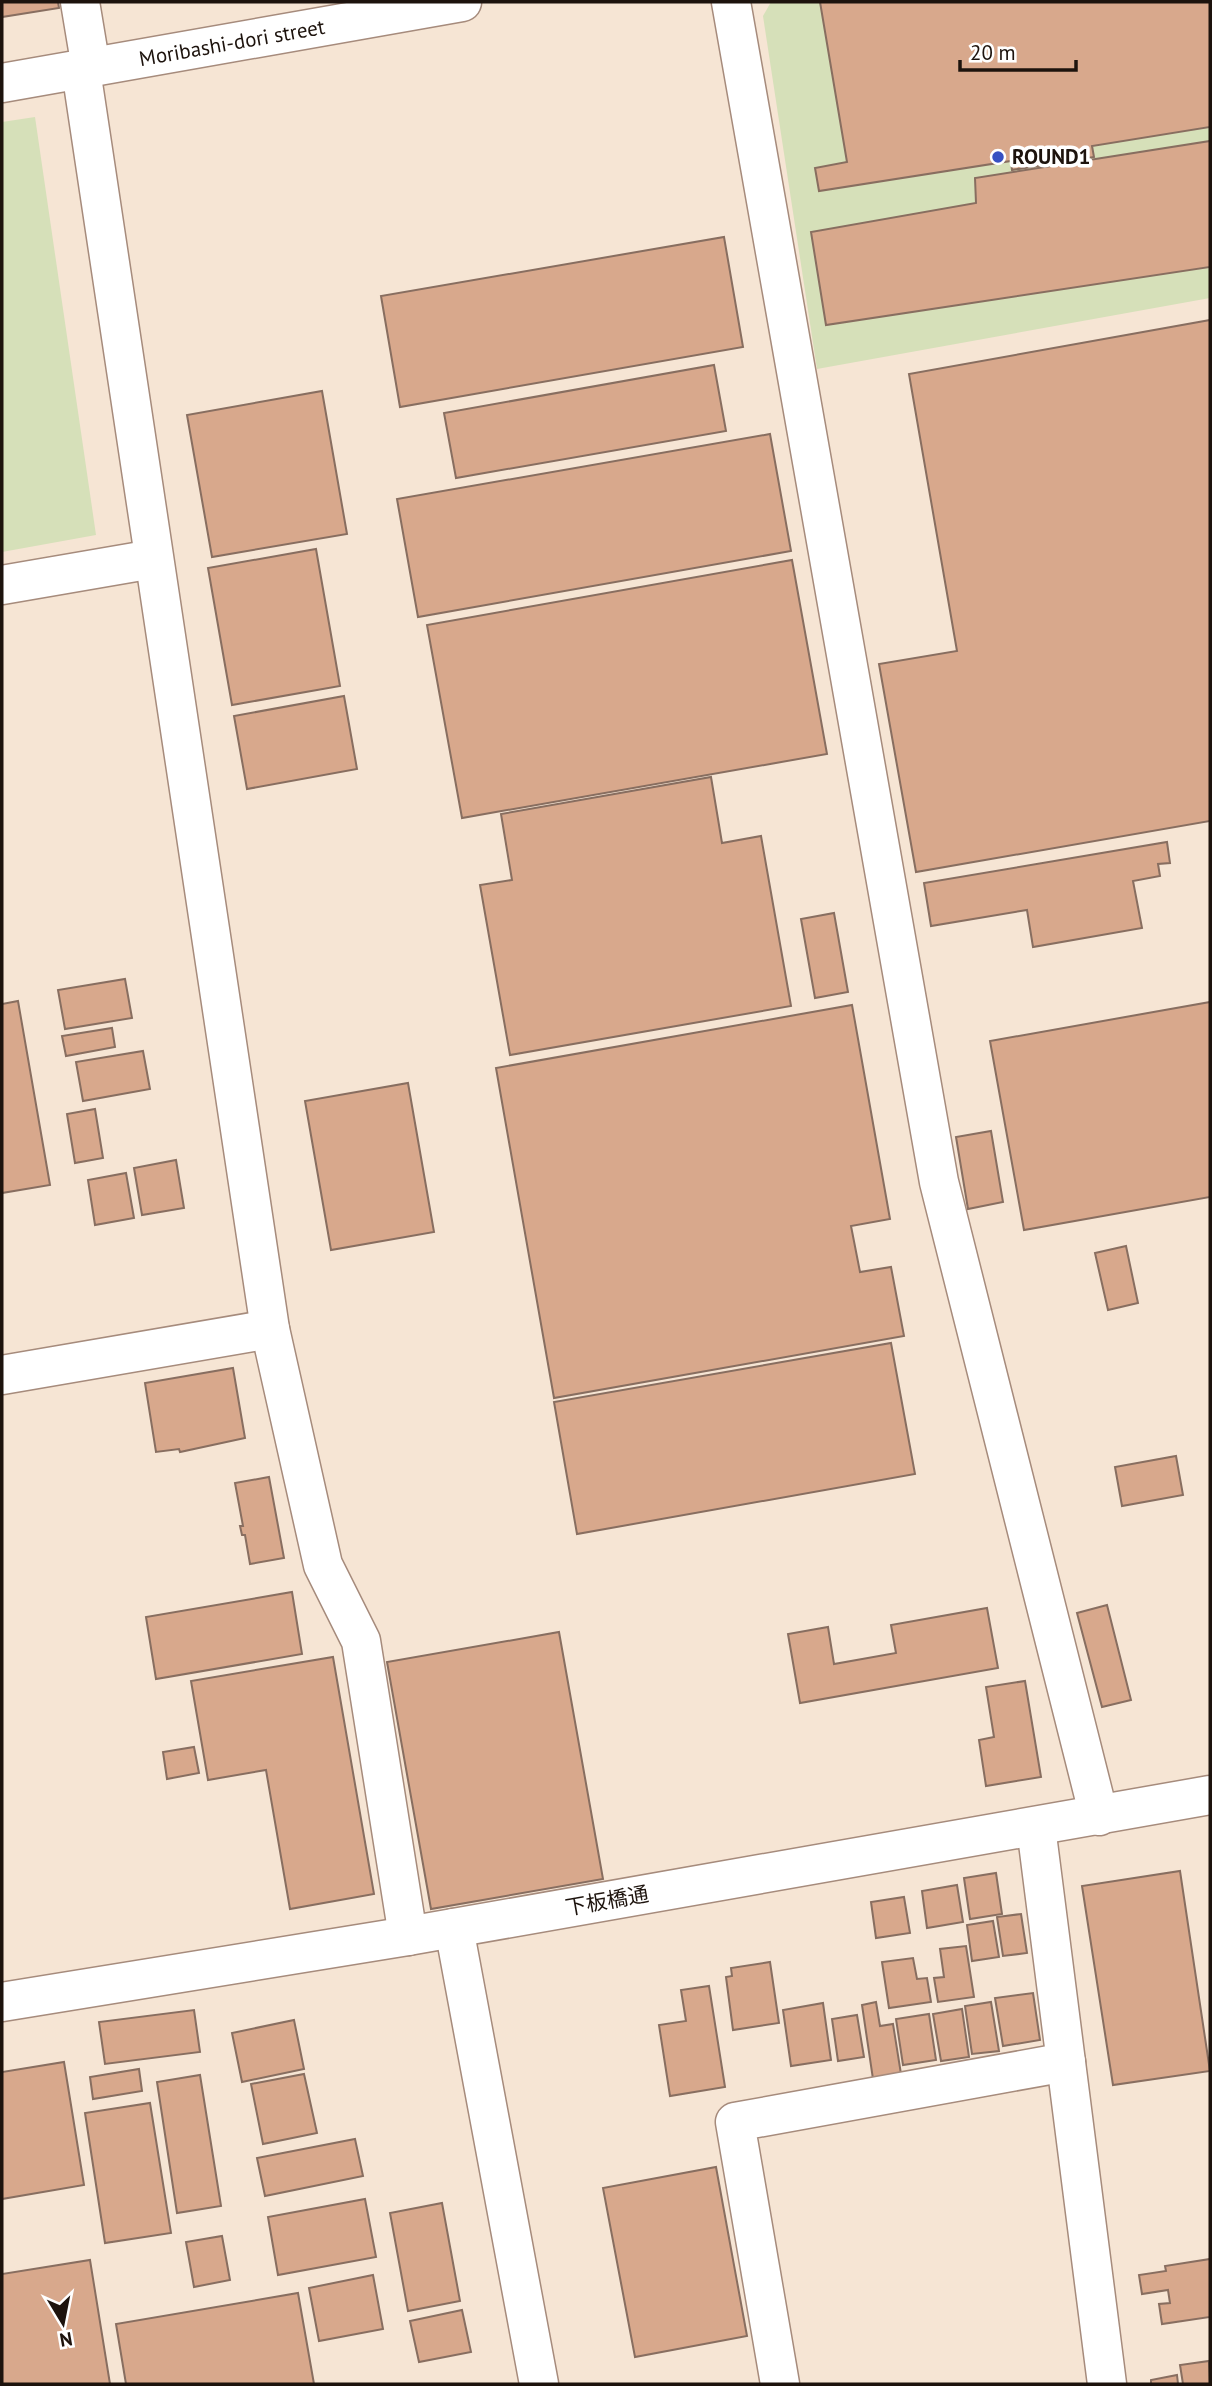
<svg xmlns="http://www.w3.org/2000/svg" width="1212" height="2386" font-family="'PT Sans','Noto Sans JP',sans-serif">
	<style>
		.industrial { fill: #f6e5d4 }
		.green { fill: #d6e0b9 }
		.building { fill: #d8a88c; stroke: #886e60; stroke-width: 2 }
		.lines { fill: none; stroke-linecap: round; stroke-linejoin: round }
		.minor-casing { stroke: #a68b7c; stroke-width: 41 }
		.minor { stroke: #fff; stroke-width: 38 }
		.poi-dot { fill: #3750c2; stroke: #fff; stroke-width: 2.5 }
		.labels { text-anchor: middle; stroke-width: 7; stroke-linejoin: round; paint-order: stroke }
		.street-label { font-size: 21px; fill: #1d130d; stroke: #fff }
		.poi-label { font-size: 21px; font-weight: bold; fill: #1d130d; stroke: #fff; text-anchor: start }
	</style>
	<rect width="100%" height="100%" fill="#fcf0e9"/>
	<rect class="industrial" x="2" y="2" width="1208" height="2382"/>
	<g class="green">
		<polygon points="771,2 1210,2 1210,298 817,369 763,16"/>
		<polygon points="35,117 96,535 2,552 2,122"/>
	</g>
	<g class="building">
		<polygon points="2,2 58,2 59,8 2,17"/>
		<polygon points="820,2 1210,2 1210,127 1092,146 1094,157 1012,170 1011,161 819,191 815,168 847,162"/>
		<polygon points="1210,141 1210,267 826,325 811,232 976,203 975,178"/>
		<polygon points="724,237 743,347 400,407 381,296"/>
		<polygon points="1210,320 1210,821 916,872 879,664 957,651 909,374"/>
		<polygon points="714,365 726,431 456,478 444,413"/>
		<polygon points="322,391 347,534 212,557 187,415"/>
		<polygon points="770,434 791,551 418,617 397,499"/>
		<polygon points="316,549 340,686 232,705 208,568"/>
		<polygon points="792,560 827,754 462,818 427,625"/>
		<polygon points="344,696 357,769 247,789 234,716"/>
		<polygon points="711,777 722,843 761,836 791,1006 510,1055 480,885 512,880 501,814"/>
		<polygon points="1167,842 1170,863 1158,864 1160,876 1133,881 1142,928 1033,947 1027,910 931,926 924,883"/>
		<polygon points="834,913 848,992 815,998 801,919"/>
		<polygon points="125,979 132,1018 65,1029 58,990"/>
		<polygon points="18,1001 50,1185 2,1193 2,1004"/>
		<polygon points="1210,1002 1210,1197 1024,1230 990,1041"/>
		<polygon points="852,1005 890,1219 851,1226 860,1272 891,1267 904,1336 554,1398 496,1068"/>
		<polygon points="112,1028 115,1047 66,1056 62,1036"/>
		<polygon points="143,1051 150,1089 83,1101 76,1062"/>
		<polygon points="408,1083 434,1232 331,1250 305,1101"/>
		<polygon points="95,1109 103,1158 75,1163 67,1114"/>
		<polygon points="991,1131 1003,1202 968,1209 956,1137"/>
		<polygon points="176,1160 184,1208 142,1215 134,1168"/>
		<polygon points="126,1173 134,1218 95,1225 88,1180"/>
		<polygon points="1126,1246 1138,1303 1108,1310 1095,1253"/>
		<polygon points="891,1343 915,1474 577,1534 554,1402"/>
		<polygon points="233,1368 245,1438 180,1452 179,1449 156,1452 145,1383"/>
		<polygon points="1176,1456 1183,1495 1122,1506 1115,1467"/>
		<polygon points="269,1477 284,1558 250,1564 245,1535 242,1535 240,1526 243,1526 235,1483"/>
		<polygon points="292,1592 302,1654 156,1679 146,1617"/>
		<polygon points="1107,1605 1131,1700 1102,1707 1077,1613"/>
		<polygon points="987,1608 998,1668 800,1703 788,1634 828,1627 834,1664 896,1653 891,1625"/>
		<polygon points="559,1632 603,1879 431,1909 387,1662"/>
		<polygon points="333,1657 374,1894 290,1909 266,1770 208,1780 191,1681"/>
		<polygon points="1025,1681 1041,1777 986,1786 979,1740 994,1737 986,1687"/>
		<polygon points="194,1747 199,1773 167,1779 163,1752"/>
		<polygon points="1180,1871 1210,2071 1113,2085 1082,1886"/>
		<polygon points="996,1873 1002,1914 970,1919 964,1878"/>
		<polygon points="957,1885 963,1922 927,1928 922,1891"/>
		<polygon points="904,1897 910,1933 876,1938 871,1902"/>
		<polygon points="1021,1914 1027,1953 1003,1956 997,1917"/>
		<polygon points="993,1921 999,1957 972,1961 967,1925"/>
		<polygon points="966,1946 974,1997 938,2002 934,1978 944,1977 940,1949"/>
		<polygon points="913,1958 917,1979 927,1978 931,2002 889,2008 882,1962"/>
		<polygon points="770,1962 779,2023 733,2030 726,1977 732,1976 731,1968"/>
		<polygon points="709,1986 725,2087 670,2096 659,2025 686,2021 681,1990"/>
		<polygon points="1033,1993 1040,2040 1003,2046 995,1998"/>
		<polygon points="876,2002 880,2026 893,2024 901,2074 873,2079 862,2005"/>
		<polygon points="991,2002 999,2051 972,2054 965,2006"/>
		<polygon points="823,2003 831,2060 791,2066 783,2010"/>
		<polygon points="962,2009 969,2057 941,2061 933,2014"/>
		<polygon points="194,2010 200,2052 105,2064 99,2022"/>
		<polygon points="929,2014 936,2060 903,2065 896,2019"/>
		<polygon points="857,2015 864,2057 838,2061 832,2019"/>
		<polygon points="294,2020 304,2069 242,2082 232,2033"/>
		<polygon points="64,2062 84,2185 2,2199 2,2072"/>
		<polygon points="139,2069 142,2091 93,2099 90,2077"/>
		<polygon points="304,2074 317,2133 263,2144 251,2084"/>
		<polygon points="200,2075 221,2206 177,2213 157,2082"/>
		<polygon points="150,2103 171,2233 105,2243 85,2113"/>
		<polygon points="355,2139 363,2176 265,2196 257,2158"/>
		<polygon points="716,2167 747,2336 635,2357 603,2188"/>
		<polygon points="365,2199 376,2257 278,2275 268,2217"/>
		<polygon points="442,2203 460,2301 408,2311 390,2213"/>
		<polygon points="222,2236 230,2280 194,2287 186,2242"/>
		<polygon points="1210,2259 1210,2317 1162,2324 1159,2304 1170,2303 1168,2290 1142,2294 1139,2275 1166,2271 1165,2266"/>
		<polygon points="90,2260 110,2384 2,2384 2,2274"/>
		<polygon points="373,2275 383,2329 319,2341 309,2288"/>
		<polygon points="298,2293 314,2384 126,2384 116,2324"/>
		<polygon points="462,2310 471,2352 419,2362 410,2321"/>
		<polygon points="1209,2361 1210,2384 1183,2384 1180,2365"/>
		<polygon points="1177,2375 1178,2384 1151,2384 1151,2380"/>
	</g>
	<g class="lines">
		<g class="minor-casing">
			<g id="minor">
				<polyline points="80,2 91,68"/>
				<polyline points="731,2 939,1182 1099,1816"/>
				<polyline points="81,70 270,1329 323,1565 361,1641 408,1936"/>
				<polyline points="2,83 462,2"/>
				<polyline points="2,585 153,559"/>
				<polyline points="2,1375 270,1329"/>
				<polyline points="1036,1827 1107,2384"/>
				<polyline points="454,1928 539,2384"/>
				<polyline points="2,2002 408,1936 1210,1795"/>
				<polyline points="780,2384 735,2122 1066,2062"/>
			</g>
		</g>
		<use href="#minor" class="minor"/>
	</g>
	<circle class="poi-dot" cx="998" cy="157" r="7"/>
	<g class="labels">
		<g class="street-label">
			<text transform="translate(232 43) rotate(-10)" y="7">Moribashi-dori street</text>
			<text transform="translate(607 1901) rotate(-10)" y="7">下板橋通</text>
		</g>
		<g class="poi-label">
			<text x="1012" y="164">ROUND1</text>
		</g>
	</g>
	<rect width="1212" height="2386" fill="none" stroke="#1d130d" stroke-width="7"/>
	<g transform="translate(63 2323) rotate(170)" stroke="#ffffff" stroke-width="5" paint-order="stroke">
	<path d="M0-5L12 26L0 18L-12 26Z" fill="#1d130d"/>
	<text y="-10" font-size="19" font-weight="bold" text-anchor="middle" fill="#1d130d">N</text>
	</g>
	<path d="M960 60v10h116v-10" fill="none" stroke="#1d130d" stroke-width="3.5"/>
	<text x="970" y="60" font-size="21" fill="#1d130d" stroke="#ffffff" stroke-width="5" paint-order="stroke">20 m</text>
</svg>
